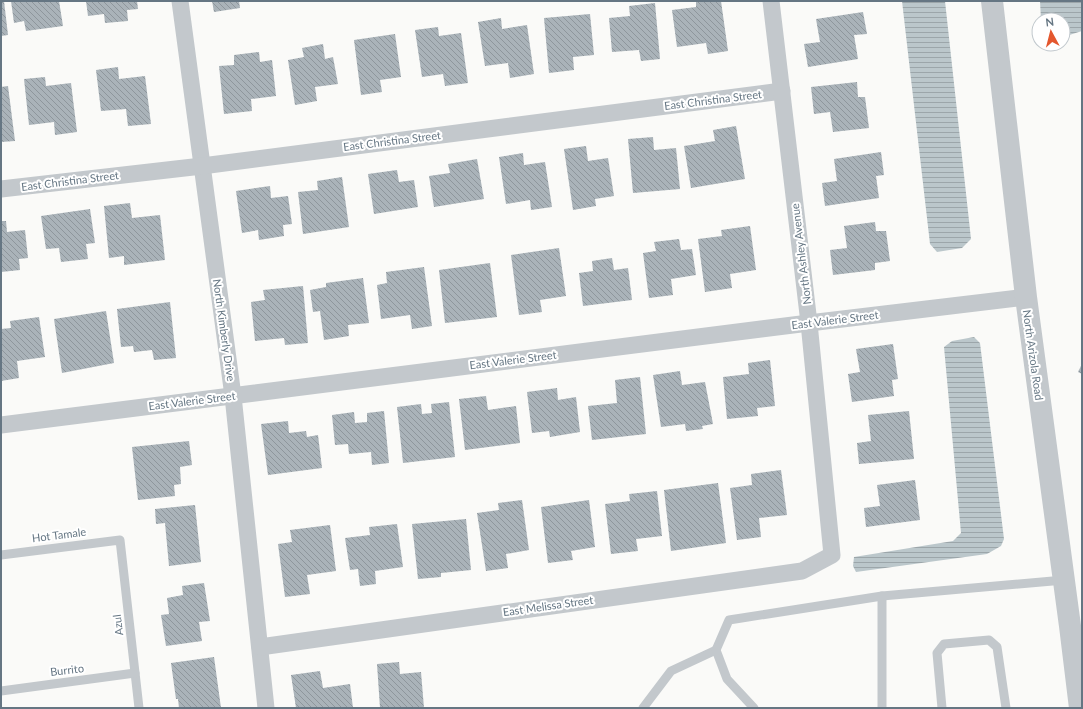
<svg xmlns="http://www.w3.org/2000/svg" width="1083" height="709" font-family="Lato,sans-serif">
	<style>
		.water { fill: url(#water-rules) }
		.building { fill: url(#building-back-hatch) }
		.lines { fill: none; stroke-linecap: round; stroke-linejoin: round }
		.service { stroke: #c3c8cc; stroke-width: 9 }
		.minor { stroke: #c3c8cc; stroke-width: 17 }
		.tertiary { stroke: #c3c8cc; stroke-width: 22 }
		.labels { text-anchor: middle; stroke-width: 4; stroke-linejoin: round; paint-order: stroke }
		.street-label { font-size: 11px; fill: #657683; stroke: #fff }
	</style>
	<defs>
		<pattern id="water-rules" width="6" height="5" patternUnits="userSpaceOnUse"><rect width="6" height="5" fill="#bbc7cb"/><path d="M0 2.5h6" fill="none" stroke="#9ca6aa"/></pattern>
		<pattern id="building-back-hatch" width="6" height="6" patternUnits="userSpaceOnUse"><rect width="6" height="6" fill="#aab3b9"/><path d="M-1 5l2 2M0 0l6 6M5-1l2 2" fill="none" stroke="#8e969c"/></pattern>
	</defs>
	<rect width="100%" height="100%" fill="#fafaf8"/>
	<g class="water">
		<polygon points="902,1 945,1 971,239 962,248 937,252 930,244"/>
		<polygon points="1040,1 1082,1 1082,31 1063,37 1063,20 1041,20"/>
		<polygon points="974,337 980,343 1004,539 1001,546 987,554 856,572 853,566 854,557 953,541 961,533 944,347 952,341"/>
	</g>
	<g class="building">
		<polygon points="1,1 4,1 8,35 1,36"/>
		<polygon points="11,1 59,1 63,26 26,31 24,21 14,23"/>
		<polygon points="86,1 137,1 138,9 127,10 128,21 105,23 104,14 88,16"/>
		<polygon points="212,1 239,1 240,8 214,12"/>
		<polygon points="696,1 721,1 728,51 708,54 706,43 677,47 672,10 696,7"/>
		<polygon points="655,3 660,59 641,61 639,50 612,52 609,18 630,16 629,6"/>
		<polygon points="863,12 867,34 854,35 858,59 808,67 804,44 820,42 816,19"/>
		<polygon points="590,14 594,55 573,57 574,70 549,73 544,18"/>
		<polygon points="501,18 502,29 527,25 534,74 510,78 508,63 485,66 478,22"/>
		<polygon points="438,27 439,36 461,33 468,83 445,86 443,74 422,77 415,30"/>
		<polygon points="395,34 401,77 380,80 382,92 361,95 354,40"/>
		<polygon points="323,44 325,59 333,57 338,84 315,87 317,101 295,105 288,60 304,57 302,48"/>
		<polygon points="259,52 260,62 272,60 276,96 251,99 252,111 224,114 219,66 234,65 234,55"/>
		<polygon points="118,67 119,79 145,76 151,124 128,126 126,109 101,111 96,70"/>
		<polygon points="45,77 46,86 71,83 77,132 55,135 54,122 29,125 24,79"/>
		<polygon points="857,82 858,97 865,97 869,128 833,132 830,112 814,114 811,87"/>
		<polygon points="8,86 15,141 1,142 1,87"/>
		<polygon points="736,126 745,179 691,188 684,146 715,141 713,130"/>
		<polygon points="653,137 654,150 676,148 680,189 633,193 628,139"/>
		<polygon points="586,146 588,161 608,158 614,196 595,199 596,206 573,210 564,149"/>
		<polygon points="881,152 884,175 876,176 879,198 825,206 822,183 837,181 834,159"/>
		<polygon points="523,153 524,165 545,162 552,207 531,210 530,200 506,204 499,157"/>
		<polygon points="477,159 484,199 434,207 429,176 450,173 448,164"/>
		<polygon points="397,170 399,182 414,180 418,207 374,214 368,174"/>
		<polygon points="342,177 349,227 303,234 298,192 318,190 317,181"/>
		<polygon points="270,186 271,198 288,196 292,224 283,225 284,236 259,240 258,230 242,233 236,191"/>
		<polygon points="130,203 132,218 160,215 165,260 124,265 124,256 109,258 104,206"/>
		<polygon points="90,209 95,243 86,244 88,259 61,262 59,248 46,249 41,216"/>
		<polygon points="1,221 6,221 7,232 25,230 28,258 19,259 20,270 1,272"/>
		<polygon points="875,222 876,231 886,231 890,261 875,263 875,270 833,275 830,250 847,248 844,226"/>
		<polygon points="750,226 756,270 730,274 732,288 705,292 698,239 722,236 721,230"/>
		<polygon points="679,239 681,250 692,249 696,275 671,279 673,295 649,298 643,253 656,251 654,242"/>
		<polygon points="559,248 566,296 540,300 542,312 519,315 511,255"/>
		<polygon points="612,258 614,270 628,268 632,300 583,306 579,273 593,271 592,261"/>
		<polygon points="490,263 497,317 445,323 439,270"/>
		<polygon points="424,267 432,326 412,329 410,315 381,319 377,285 387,283 386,272"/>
		<polygon points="363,278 369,323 348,325 349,336 324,340 320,311 313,312 310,290 326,287 326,283"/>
		<polygon points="303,286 308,343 285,345 284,338 255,341 251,302 265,300 263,290"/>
		<polygon points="170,302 176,358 154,360 152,350 134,352 133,346 121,347 117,309"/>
		<polygon points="106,311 114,363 62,373 54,319"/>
		<polygon points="39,317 45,357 17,361 19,378 1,381 1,329 11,328 10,321"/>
		<polygon points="893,344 898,379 892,380 894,396 852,402 848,374 860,372 856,349"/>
		<polygon points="770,360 775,406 757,408 758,416 727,419 723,377 749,374 748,363"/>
		<polygon points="1082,364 1082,374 1078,372"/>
		<polygon points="680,371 682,385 705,382 713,424 702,426 703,429 686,431 685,424 661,427 653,375"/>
		<polygon points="640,377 646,434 592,440 588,406 617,403 615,380"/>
		<polygon points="557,388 558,400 576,397 580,432 550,437 549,431 532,433 527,392"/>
		<polygon points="486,396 488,410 516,406 520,443 465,450 459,399"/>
		<polygon points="449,402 455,457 403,463 397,407 421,404 422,414 432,413 431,404"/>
		<polygon points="384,411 389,463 372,465 371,452 349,454 348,444 335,445 332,415 354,412 355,423 367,422 367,413"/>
		<polygon points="909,411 914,459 859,464 857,443 871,441 868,415"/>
		<polygon points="288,421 289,433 306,431 307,437 318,435 322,468 268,475 261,424"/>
		<polygon points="189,441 192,465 180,467 181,484 174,485 175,496 138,500 132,447"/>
		<polygon points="781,470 787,515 759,518 761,537 737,540 730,488 752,485 751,474"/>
		<polygon points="915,480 920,520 866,527 864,508 880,506 877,485"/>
		<polygon points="718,483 726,543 671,551 664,490"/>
		<polygon points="657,491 662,536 636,539 638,551 611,554 605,504 630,501 629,494"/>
		<polygon points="522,500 529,550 506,554 508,568 486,571 477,513 499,510 498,503"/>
		<polygon points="589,500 595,547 571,551 573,560 548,563 541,507"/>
		<polygon points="195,505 201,562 169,566 165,523 156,524 155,509"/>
		<polygon points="466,519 471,570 441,573 441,577 418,579 412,524"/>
		<polygon points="397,524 403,567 375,571 376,584 360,586 358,569 350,570 345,538 370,535 369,527"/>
		<polygon points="330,525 336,571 307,575 310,594 285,597 278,544 292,542 290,530"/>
		<polygon points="204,583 210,621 199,622 202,641 166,646 161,615 169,614 167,598 183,595 182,586"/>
		<polygon points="214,657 221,708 179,708 178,699 176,699 171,663"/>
		<polygon points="399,662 400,674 421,672 424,708 380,708 377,664"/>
		<polygon points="320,671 323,688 350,684 353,708 296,708 291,675"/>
	</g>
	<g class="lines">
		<g class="service">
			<polyline points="1,555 120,540 139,708"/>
			<polyline points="882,596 882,708"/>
			<polyline points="1,691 135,673"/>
			<polyline points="643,708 671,671 716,650"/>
			<polyline points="754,708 727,679 716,650 729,620 882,596 1064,580"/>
			<polyline points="942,708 937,653 944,644 989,640 997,647 1006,708"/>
		</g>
		<g class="minor">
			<polyline points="180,1 233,396 266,708"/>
			<polyline points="1,189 202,166 782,91"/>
			<polyline points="1,425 809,323 1026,297"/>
			<polyline points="260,647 802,571 832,555 809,323 771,1"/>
		</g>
		<polyline class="tertiary" points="992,1 1026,297 1070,626 1080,708"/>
	</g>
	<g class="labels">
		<g class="street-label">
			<text transform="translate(713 100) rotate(-7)" y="4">East Christina Street</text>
			<text transform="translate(392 141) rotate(-7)" y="4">East Christina Street</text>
			<text transform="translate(70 181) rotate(-7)" y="4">East Christina Street</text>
			<text transform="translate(801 254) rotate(-97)" y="4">North Ashley Avenue</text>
			<text transform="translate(835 320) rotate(-7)" y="4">East Valerie Street</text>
			<text transform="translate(224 330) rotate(82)" y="4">North Kimberly Drive</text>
			<text transform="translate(1033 355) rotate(82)" y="4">North Arizola Road</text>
			<text transform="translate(513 360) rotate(-7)" y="4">East Valerie Street</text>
			<text transform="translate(192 401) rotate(-7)" y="4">East Valerie Street</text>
			<text transform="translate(59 535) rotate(-7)" y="4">Hot Tamale</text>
			<text transform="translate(548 606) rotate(-8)" y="4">East Melissa Street</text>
			<text transform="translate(118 625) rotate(-97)" y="4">Azul</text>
			<text transform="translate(67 670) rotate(-7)" y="4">Burrito</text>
		</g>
	</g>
	<rect width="1083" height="709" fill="none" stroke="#657683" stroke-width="4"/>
	<g transform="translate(1051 32) rotate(353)"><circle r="19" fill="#ffffff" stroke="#c1c8cd"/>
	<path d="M0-3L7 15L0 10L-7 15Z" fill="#e4572e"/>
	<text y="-6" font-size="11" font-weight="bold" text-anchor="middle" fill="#657683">N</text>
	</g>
</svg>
